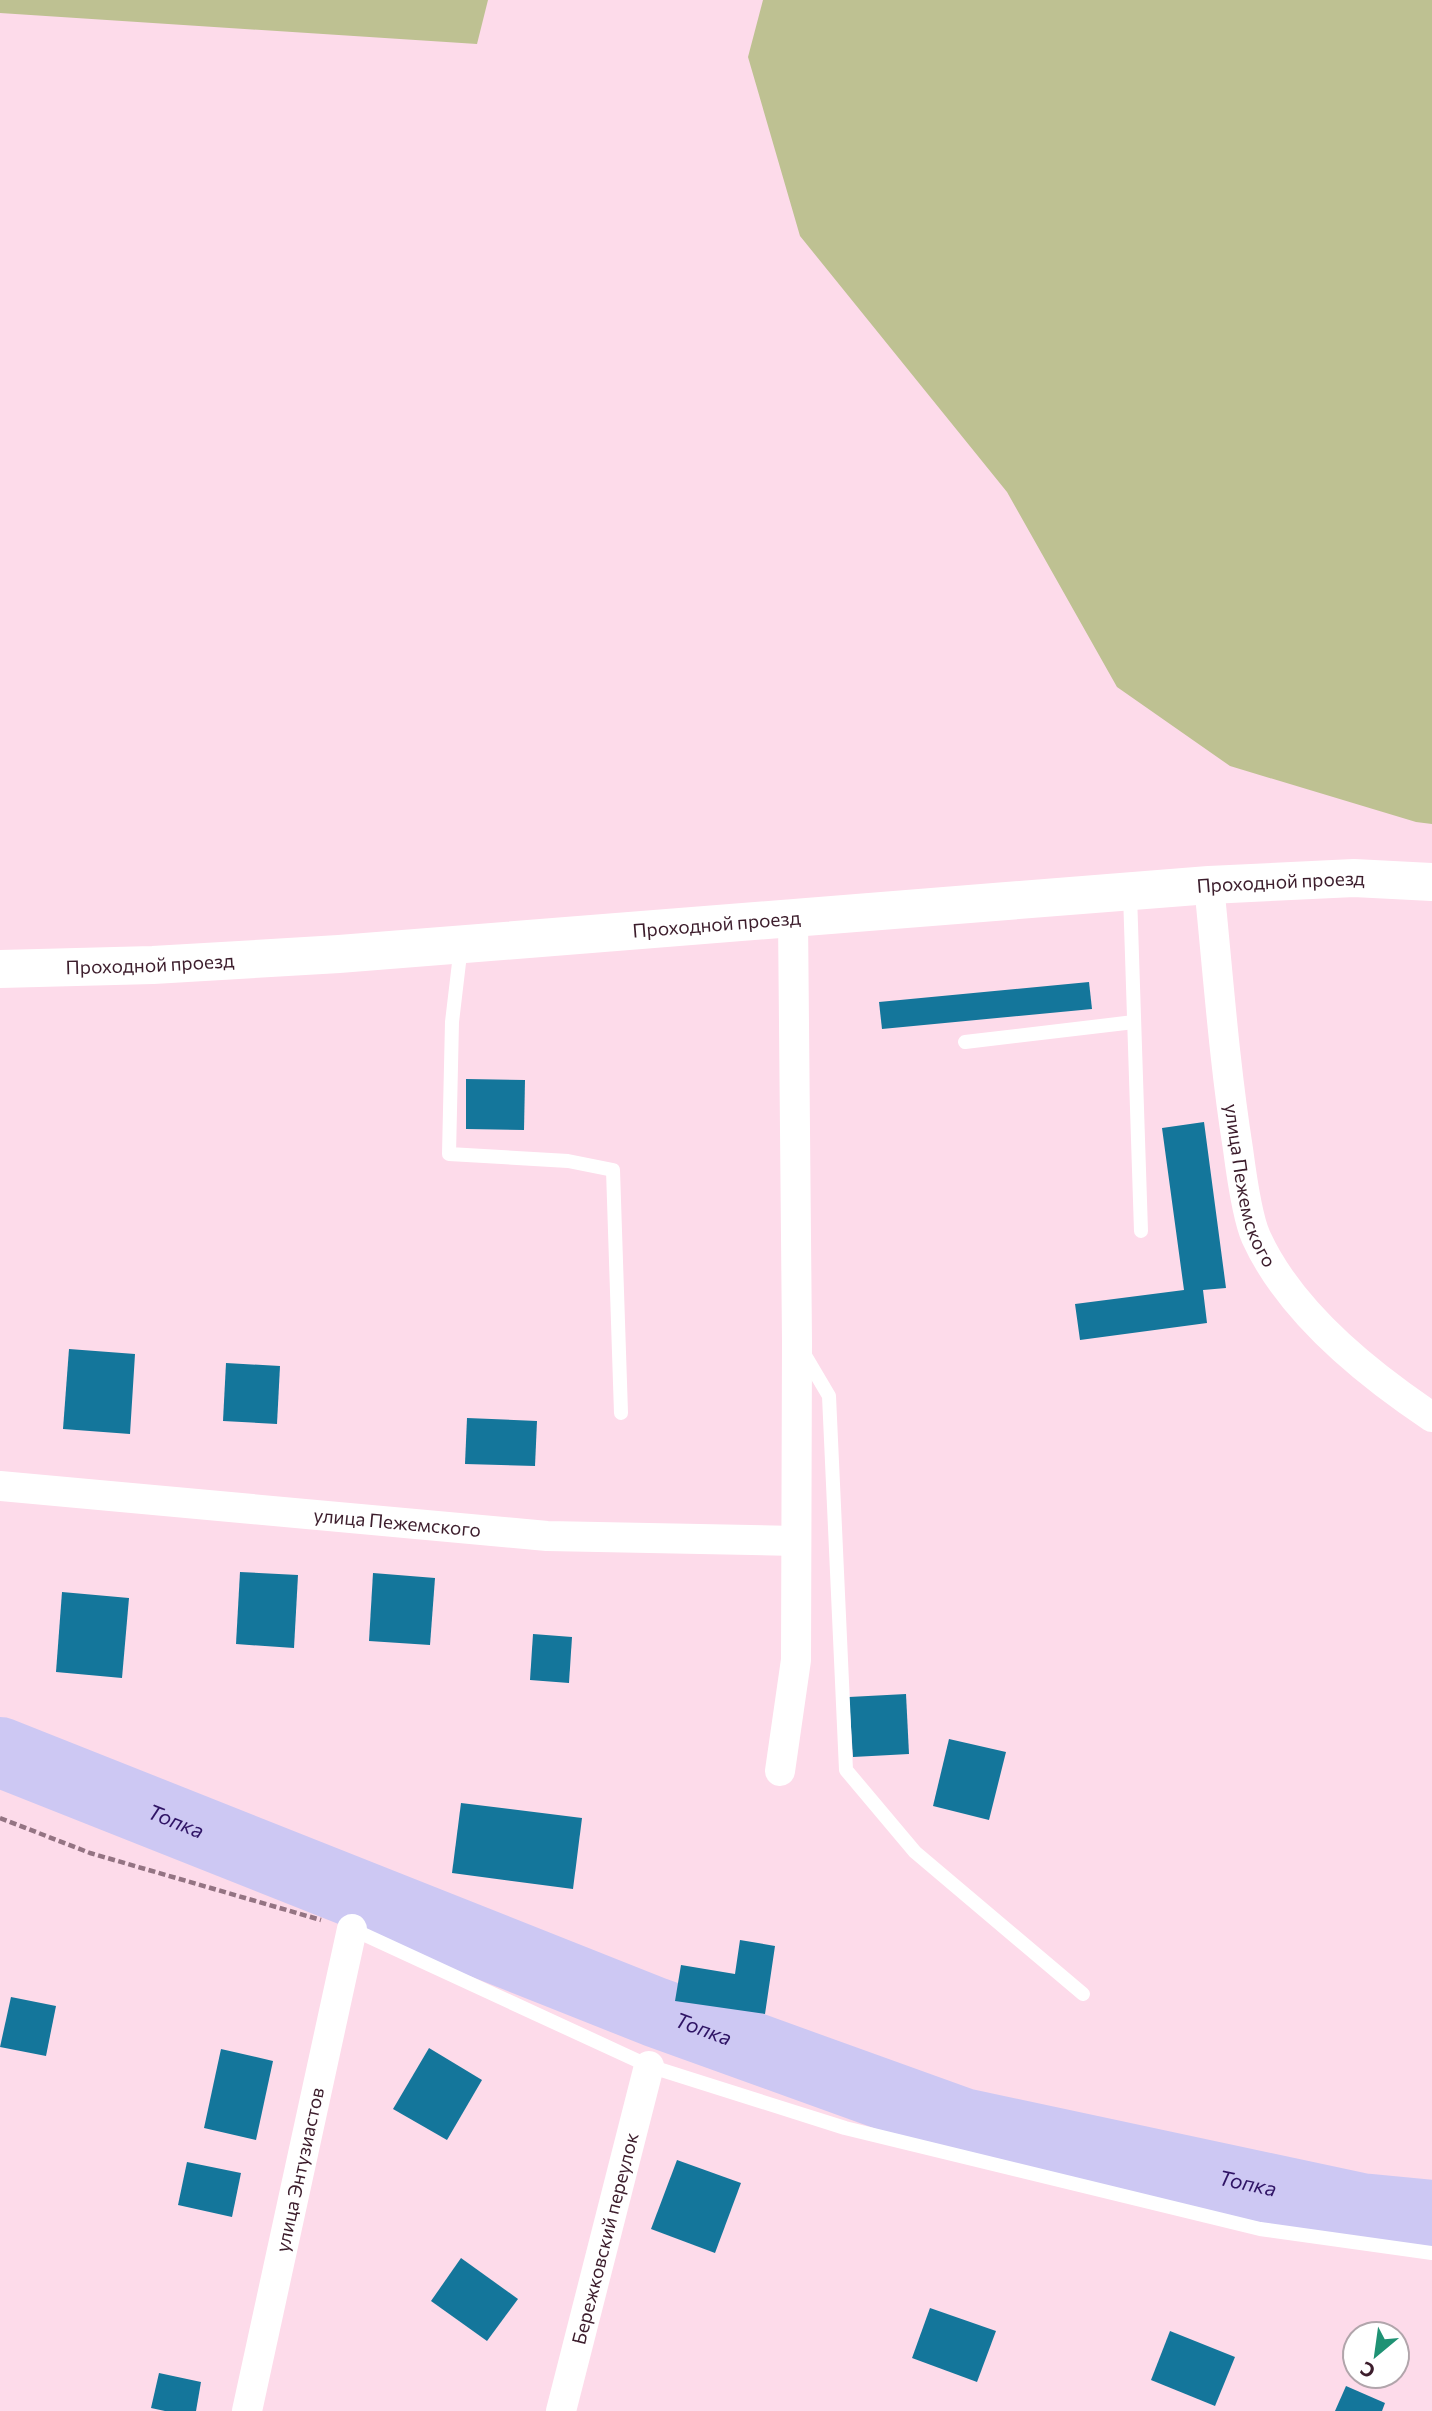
<svg xmlns="http://www.w3.org/2000/svg" width="1432" height="2411" font-family="Commissioner,sans-serif">
	<style>
		.green { fill: #bec192 }
		.lines { fill: none; stroke-linecap: round; stroke-linejoin: round }
		.river { stroke: #cdc8f3; stroke-width: 70 }
		.building { fill: #14769b }
		.path { stroke: #947483; stroke-width: 4.5; stroke-dasharray: 7 3.5; stroke-linecap: butt }
		.lane { stroke: #fff; stroke-width: 14 }
		.street { stroke: #fff; stroke-width: 30 }
		.secondary { stroke: #fff; stroke-width: 38 }
		.labels { text-anchor: middle; stroke-width: 7; stroke-linejoin: round; paint-order: stroke }
		.street-label { font-size: 19px; fill: #3c1d2c; stroke: #fff }
		.water-label { font-size: 21px; font-style: italic; fill: #2f1465; stroke: #fff }
	</style>
	<rect width="100%" height="100%" fill="#fddbea"/>
	<g class="green">
		<polygon points="0,0 488,0 477,44 0,13"/>
		<polygon points="763,0 1432,0 1432,824 1416,822 1230,766 1117,687 1007,492 800,236 748,57"/>
	</g>
	<g class="lines">
		<path class="river" id="s1" d="M 0,1752 L 655,2012 L 963,2123 L 1361,2208 L 1432,2215"/>
	</g>
	<g class="building">
		<polygon points="1089,982 1092,1009 882,1029 879,1002"/>
		<polygon points="466,1079 525,1080 524,1130 466,1129"/>
		<polygon points="1204,1122 1226,1288 1203,1290 1207,1323 1080,1340 1075,1304 1184,1290 1162,1128"/>
		<polygon points="69,1349 135,1354 130,1434 63,1429"/>
		<polygon points="226,1363 280,1366 277,1424 223,1421"/>
		<polygon points="467,1418 537,1421 535,1466 465,1464"/>
		<polygon points="240,1572 298,1575 294,1648 236,1644"/>
		<polygon points="373,1573 435,1578 430,1645 369,1641"/>
		<polygon points="62,1592 129,1598 122,1678 56,1672"/>
		<polygon points="533,1634 572,1637 569,1683 530,1680"/>
		<polygon points="906,1694 909,1754 853,1757 849,1697"/>
		<polygon points="949,1739 1006,1752 989,1820 933,1806"/>
		<polygon points="461,1803 582,1818 573,1889 452,1873"/>
		<polygon points="740,1940 775,1946 765,2014 675,2001 681,1965 735,1974"/>
		<polygon points="11,1997 56,2006 46,2056 0,2047"/>
		<polygon points="429,2048 482,2080 447,2140 393,2109"/>
		<polygon points="221,2049 273,2061 256,2140 204,2128"/>
		<polygon points="677,2160 741,2183 715,2253 651,2229"/>
		<polygon points="187,2162 241,2173 232,2217 178,2205"/>
		<polygon points="461,2258 518,2299 487,2341 431,2301"/>
		<polygon points="930,2308 996,2331 977,2382 912,2358"/>
		<polygon points="1170,2331 1235,2357 1215,2406 1151,2380"/>
		<polygon points="159,2373 201,2382 196,2411 165,2411 151,2408"/>
		<polygon points="1346,2386 1385,2403 1382,2411 1335,2411"/>
	</g>
	<g class="lines">
		<polyline class="path" points="0,1818 90,1853 321,1920"/>
		<g class="lane">
			<polyline points="1130,894 1141,1231"/>
			<polyline points="461,946 452,1022 449,1154 568,1161 613,1170 621,1413"/>
			<polyline points="965,1042 1134,1022"/>
			<polyline points="803,1352 829,1396 846,1770 915,1852 1083,1994"/>
			<polyline points="352,1929 649,2066 845,2128 1260,2229 1432,2253"/>
		</g>
		<g class="street">
			<path id="s2" d="M 1209,885 C 1218,973 1224,1061 1238,1149 C 1241,1172 1247,1217 1256,1237 C 1289,1310 1366,1373 1432,1417"/>
			<path id="s3" d="M 0,1486 L 547,1536 L 796,1541"/>
			<polyline points="780,1771 796,1660 797,1342 793,918"/>
			<path id="s4" d="M 247,2411 L 352,1929"/>
			<path id="s5" d="M 561,2411 L 649,2066"/>
		</g>
		<path class="secondary" id="s6" d="M 0,969 L 153,965 L 339,954 L 1209,885 L 1354,878 L 1432,882"/>
	</g>
	<g class="labels">
		<g class="street-label">
			<text dy="7" stroke="none"><textPath href="#s6" startOffset="1284">Проходной проезд</textPath></text>
			<text dy="7" stroke="none"><textPath href="#s6" startOffset="718">Проходной проезд</textPath></text>
			<text dy="7" stroke="none"><textPath href="#s6" startOffset="150">Проходной проезд</textPath></text>
			<text dy="7" stroke="none"><textPath href="#s2" startOffset="304">улица Пежемского</textPath></text>
			<text dy="7" stroke="none"><textPath href="#s3" startOffset="399">улица Пежемского</textPath></text>
			<text dy="7" stroke="none"><textPath href="#s4" startOffset="247">улица Энтузиастов</textPath></text>
			<text dy="7" stroke="none"><textPath href="#s5" startOffset="178">Бережковский переулок</textPath></text>
		</g>
		<g class="water-label">
			<text dy="7" stroke="none"><textPath href="#s1" startOffset="189">Топка</textPath></text>
			<text dy="7" stroke="none"><textPath href="#s1" startOffset="756">Топка</textPath></text>
			<text dy="7" stroke="none"><textPath href="#s1" startOffset="1323">Топка</textPath></text>
		</g>
	</g>
	<g transform="translate(1376 2355) rotate(209)"><circle r="33" fill="#ffffff" stroke="#b1a5ab" stroke-width="2"/>
	<path d="M0-5L12 26L0 18L-12 26Z" fill="#1f9274"/>
	<text y="-10" font-size="19" font-weight="bold" text-anchor="middle" fill="#3c1d2c">С</text>
	</g>
</svg>
